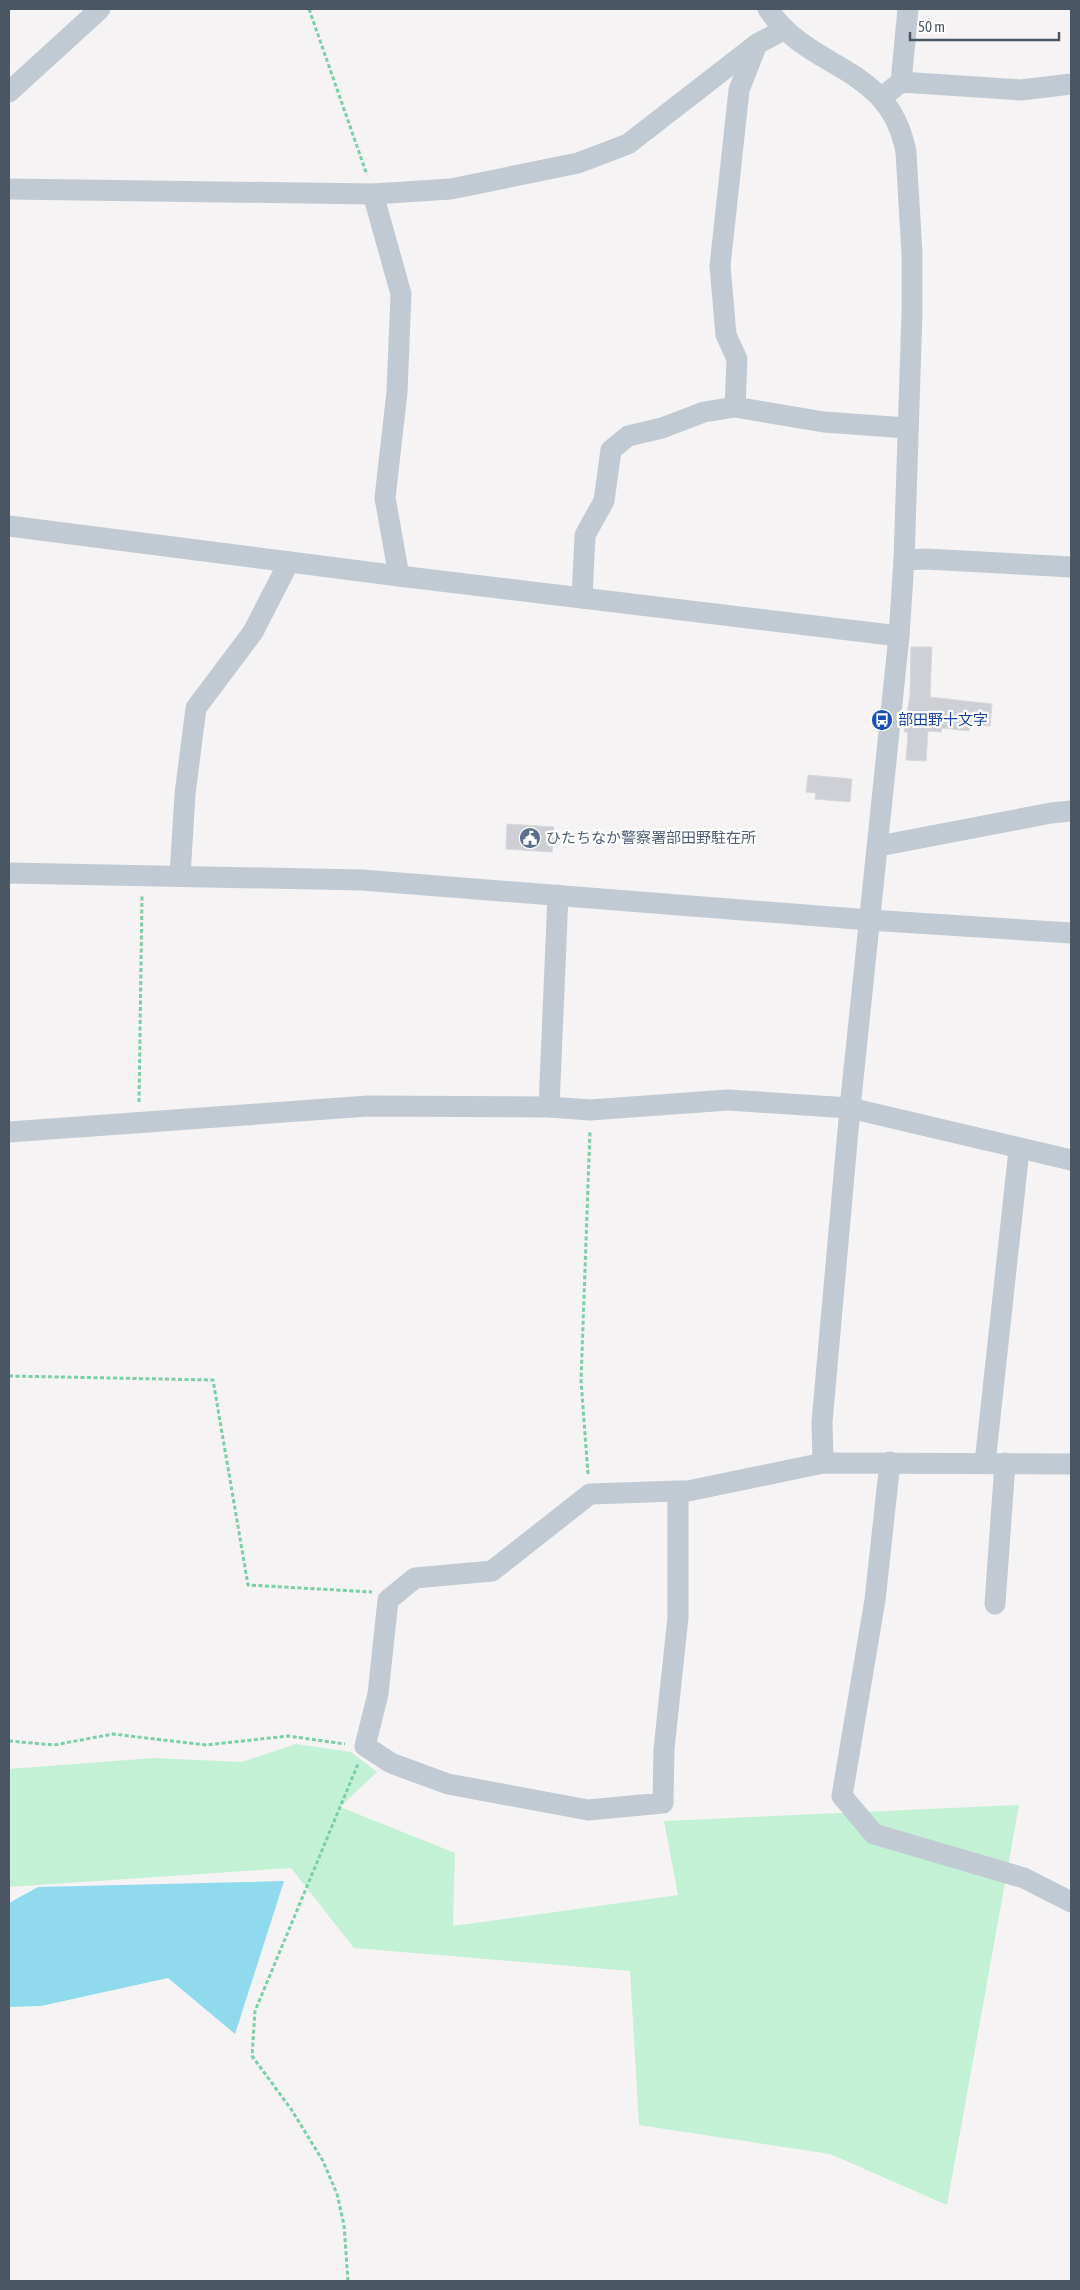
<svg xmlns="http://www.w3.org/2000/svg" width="1080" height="2290" font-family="'Asap Condensed','Noto Sans JP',sans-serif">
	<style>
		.green { fill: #c3f1d5 }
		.water { fill: #90daee }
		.building { fill: #cdcfd5; stroke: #d7d9de }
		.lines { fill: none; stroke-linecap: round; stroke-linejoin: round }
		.path { stroke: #7ad0a6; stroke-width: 3; stroke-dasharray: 4 2.5; stroke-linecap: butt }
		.minor { stroke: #c1cad2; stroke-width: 21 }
		.labels { text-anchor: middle; stroke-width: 4.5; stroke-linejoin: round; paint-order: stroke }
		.transit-label { font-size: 15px; fill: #164399; stroke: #fff; text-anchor: start }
		.service-label { font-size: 15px; fill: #4e5e75; stroke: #fff; text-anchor: start }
	</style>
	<rect width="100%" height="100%" fill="#f5f3f3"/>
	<polygon class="green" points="296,1744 351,1752 377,1772 340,1807 455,1853 453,1926 678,1895 664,1821 1019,1805 947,2205 830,2154 639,2125 630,1971 354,1948 291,1868 9,1887 9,1769 154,1758 242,1762"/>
	<polygon class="water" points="284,1881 235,2034 168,1978 41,2006 9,2007 9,1903 38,1887"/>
	<g class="building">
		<polygon points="911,647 932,647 930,697 992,704 990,726 970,724 969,731 942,728 941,732 928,731 926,761 906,760 908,732 904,732 910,695"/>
		<polygon points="808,775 852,779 850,802 815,799 816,793 806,792"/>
		<polygon points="507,824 554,827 552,852 506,849"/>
	</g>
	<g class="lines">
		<g class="path">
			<polyline points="309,9 367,175"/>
			<polyline points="139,1102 142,896"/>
			<polyline points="9,1376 213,1380 248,1585 372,1592"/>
			<polyline points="588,1474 581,1381 590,1130"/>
			<polyline points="9,1741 54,1745 113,1734 206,1745 288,1736 345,1744"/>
			<polyline points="348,2281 344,2225 337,2194 323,2161 291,2109 252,2056 255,2011 358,1764"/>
		</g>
		<g class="minor">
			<path d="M 768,9 C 811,73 889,63 906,152 L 912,254 L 912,313 L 904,560 L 899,636 L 850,1108 L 822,1422 L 823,1463"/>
			<polyline points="901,82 908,9"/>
			<polyline points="9,92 100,9"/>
			<polyline points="881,98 901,82 1021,90 1071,84"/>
			<polyline points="9,189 373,194 451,189 578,163 628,144 757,44 785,29"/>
			<polyline points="373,194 401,294 397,392 385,498 399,576"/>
			<polyline points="735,407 824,422 907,428"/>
			<polyline points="9,526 399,576 899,636"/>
			<polyline points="904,560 926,559 1071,567"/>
			<polyline points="582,598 585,535 604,501 611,450 628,436 662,428 704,412 735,407 737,359 726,335 720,266 739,90 757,44"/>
			<polyline points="879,846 1051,813 1071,811"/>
			<polyline points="9,873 362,880 869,920 1071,933"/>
			<polyline points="180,876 185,794 196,708 253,632 289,562"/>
			<polyline points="549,1107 558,895"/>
			<polyline points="9,1132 368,1106 549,1107 590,1110 728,1100 850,1108 1071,1160"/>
			<polyline points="890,1462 875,1600 842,1796 874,1834 1024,1878 1071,1902"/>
			<polyline points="985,1463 1019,1150"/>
			<polyline points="678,1491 678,1617 664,1749 663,1803 588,1810 448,1784 391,1763 365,1746 378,1694 388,1600 415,1578 492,1571 590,1494 678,1491 688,1491 823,1463 1071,1464"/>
			<polyline points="995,1604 1005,1463"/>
		</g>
	</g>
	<defs>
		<g id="bus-disc" transform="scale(1.125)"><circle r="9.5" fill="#1a4fb4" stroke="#fff"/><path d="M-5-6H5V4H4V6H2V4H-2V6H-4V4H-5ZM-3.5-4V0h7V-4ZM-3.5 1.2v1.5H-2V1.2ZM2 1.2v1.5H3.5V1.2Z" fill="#fff"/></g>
		<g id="civic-disc" transform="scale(1.125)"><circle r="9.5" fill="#5c6f8a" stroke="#fff"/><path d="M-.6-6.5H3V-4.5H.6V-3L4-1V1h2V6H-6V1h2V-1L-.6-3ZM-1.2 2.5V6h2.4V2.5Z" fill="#fff"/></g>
	</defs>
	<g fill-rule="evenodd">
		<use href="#bus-disc" x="882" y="720"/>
		<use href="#civic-disc" x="530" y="838"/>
	</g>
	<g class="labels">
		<g class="transit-label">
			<text x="898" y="725">部田野十文字</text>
		</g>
		<g class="service-label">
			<text x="546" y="843">ひたちなか警察署部田野駐在所</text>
		</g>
	</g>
	<rect width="1080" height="2290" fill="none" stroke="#4a5661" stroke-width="20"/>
	<path d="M910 32v8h149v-8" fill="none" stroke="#4a5661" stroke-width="2.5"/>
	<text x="918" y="32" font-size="15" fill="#4a5661" stroke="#ffffff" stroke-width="4" paint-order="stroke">50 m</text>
</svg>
